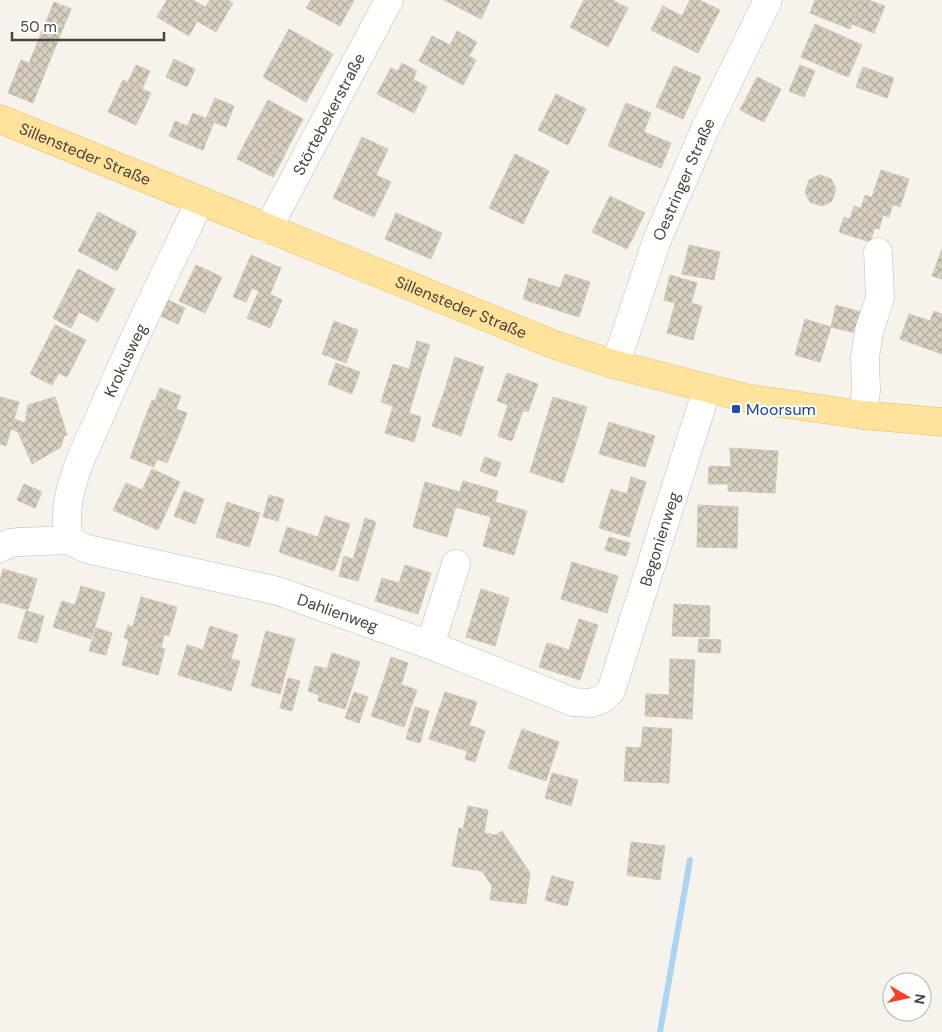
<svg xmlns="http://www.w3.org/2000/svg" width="942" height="1032" font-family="'DM Sans',sans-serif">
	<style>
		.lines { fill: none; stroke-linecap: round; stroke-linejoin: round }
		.stream { stroke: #a9d4f2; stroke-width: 6 }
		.building { fill: url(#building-cross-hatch); stroke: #d3c7b4 }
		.minor-casing { stroke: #c2bbae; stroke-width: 29 }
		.major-casing { stroke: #e6c16a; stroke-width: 29 }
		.minor { stroke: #fff; stroke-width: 28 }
		.major { stroke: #ffe39c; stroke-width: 28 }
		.transit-dot { fill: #1a4fb4; stroke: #fff; stroke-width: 2 }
		.labels { text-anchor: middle; stroke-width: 4; stroke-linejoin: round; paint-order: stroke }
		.street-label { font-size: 16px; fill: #4b4439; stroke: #fff }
		.transit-label { font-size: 16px; fill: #164399; stroke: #fff; text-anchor: start }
	</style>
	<defs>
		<pattern id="building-cross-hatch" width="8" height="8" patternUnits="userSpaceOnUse" patternTransform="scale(1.25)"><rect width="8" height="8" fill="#d8cfc1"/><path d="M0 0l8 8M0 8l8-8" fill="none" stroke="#b1aa9e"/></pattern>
	</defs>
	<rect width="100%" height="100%" fill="#f6f3ec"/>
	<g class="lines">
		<polyline class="stream" points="660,1032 690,860"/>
	</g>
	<g class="building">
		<polygon points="167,0 193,0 205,7 189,36 157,17"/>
		<polygon points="210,0 228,0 233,3 216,32 197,21"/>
		<polygon points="311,0 354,0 340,26 306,8"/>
		<polygon points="444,0 490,0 481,19"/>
		<polygon points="584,0 612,0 628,8 608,47 570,27"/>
		<polygon points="690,0 699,0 720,10 698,53 651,30 663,6 682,16"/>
		<polygon points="815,0 861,0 850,29 810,13"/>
		<polygon points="861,0 868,0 885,6 874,33 852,24"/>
		<polygon points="54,2 71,9 53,53 36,46"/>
		<polygon points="815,24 862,45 848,77 801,57"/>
		<polygon points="289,29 333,54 306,102 263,77"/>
		<polygon points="457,31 477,42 469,56 476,60 463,85 419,61 432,36 450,45"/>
		<polygon points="36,46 53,53 46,70 29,63"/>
		<polygon points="174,59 195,69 187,87 166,77"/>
		<polygon points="21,60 46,70 33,103 8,93"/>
		<polygon points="402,63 417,71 413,79 427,87 414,113 377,94 391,68 398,71"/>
		<polygon points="136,65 150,71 142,89 128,82"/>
		<polygon points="800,65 815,71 804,97 789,91"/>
		<polygon points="674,66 701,77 683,119 656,107"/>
		<polygon points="863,67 894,78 887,98 856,87"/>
		<polygon points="757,77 781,89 764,122 740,110"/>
		<polygon points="123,80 151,93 136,125 108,112"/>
		<polygon points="556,94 586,109 568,145 538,130"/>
		<polygon points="215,98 234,106 226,127 206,119"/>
		<polygon points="268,100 303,119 293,138 258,119"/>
		<polygon points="626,103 651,113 644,132 671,143 661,168 608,146"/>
		<polygon points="193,113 214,122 203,150 181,141"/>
		<polygon points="258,119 293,138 283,158 247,139"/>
		<polygon points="175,121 187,126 181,141 169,136"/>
		<polygon points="362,137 388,149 376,175 391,182 374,217 333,198"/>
		<polygon points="247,139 283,158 273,177 237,159"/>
		<polygon points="515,154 549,171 523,224 489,208"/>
		<polygon points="881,170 909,179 900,207 872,197"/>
		<polygon points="819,175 831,179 836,189 832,201 822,206 810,202 805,192 809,180"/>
		<polygon points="865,195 893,204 889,217 861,208"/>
		<polygon points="610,196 645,213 627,249 592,232"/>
		<polygon points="854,206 883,216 879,229 850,219"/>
		<polygon points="98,212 137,232 117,271 78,251"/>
		<polygon points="396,213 442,233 431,259 385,239"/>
		<polygon points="844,217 875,227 870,242 839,232"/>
		<polygon points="689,245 720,252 714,280 682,274"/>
		<polygon points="942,249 942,279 932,276"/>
		<polygon points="251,255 281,268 270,294 282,300 270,328 247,318 259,291 252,288 246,302 233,297"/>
		<polygon points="196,265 222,277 205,313 179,301"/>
		<polygon points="78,269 115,289 98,322 61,302"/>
		<polygon points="565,274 590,282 579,317 523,299 529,278 560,288"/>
		<polygon points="670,275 697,283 691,303 702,306 693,340 667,333 675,303 664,300"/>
		<polygon points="166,299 185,308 178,324 158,315"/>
		<polygon points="61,302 79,312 71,328 53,318"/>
		<polygon points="836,305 861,312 856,333 831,327"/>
		<polygon points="934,311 942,314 942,354 900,339 909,314 930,321"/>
		<polygon points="805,319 831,327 820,362 795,355"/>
		<polygon points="334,321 358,330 346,363 322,354"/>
		<polygon points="55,325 86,340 67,377 36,362"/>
		<polygon points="417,341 430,345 421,373 409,369"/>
		<polygon points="455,357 484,367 472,402 444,392"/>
		<polygon points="36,362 59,373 52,385 30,374"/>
		<polygon points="336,363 360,372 352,394 328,384"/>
		<polygon points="393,364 421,373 409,413 421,417 414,442 385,433 393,406 381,402"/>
		<polygon points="507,373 538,384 528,412 497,401"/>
		<polygon points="160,388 181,396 176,409 155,401"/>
		<polygon points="444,392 472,402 461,436 432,426"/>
		<polygon points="0,397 19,402 14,419 25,423 28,405 55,397 67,435 64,436 61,447 32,464 18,432 11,429 6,446 0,444"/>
		<polygon points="553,397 587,407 578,437 544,426"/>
		<polygon points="152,400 187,413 177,439 142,426"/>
		<polygon points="508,405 523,411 512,441 498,436"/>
		<polygon points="609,422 655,436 645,467 599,454"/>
		<polygon points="142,426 177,439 167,463 133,450"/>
		<polygon points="544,426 578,437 563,483 530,472"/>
		<polygon points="730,448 778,451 775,493 728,491 728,484 708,484 709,466 731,467"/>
		<polygon points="133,450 157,459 154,467 130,458"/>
		<polygon points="485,457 501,463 496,477 480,471"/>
		<polygon points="152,469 180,482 158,530 113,510 126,483 142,490"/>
		<polygon points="631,477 646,482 641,498 627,494"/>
		<polygon points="463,481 498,491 491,517 455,507"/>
		<polygon points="425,482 460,492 447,537 413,527"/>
		<polygon points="24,484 42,492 35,508 17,500"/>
		<polygon points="611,489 641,498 629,537 599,528"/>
		<polygon points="184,491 204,499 195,524 174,516"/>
		<polygon points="269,495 284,499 278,521 263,517"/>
		<polygon points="227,502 260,513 249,547 216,537"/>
		<polygon points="495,502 527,511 514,555 483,546"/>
		<polygon points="698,505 738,507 737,548 697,547"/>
		<polygon points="325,516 350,524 334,571 279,552 287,527 318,537"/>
		<polygon points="365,518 376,522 358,581 339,576 344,556 353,559"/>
		<polygon points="609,537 630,543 626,556 605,550"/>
		<polygon points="572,562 618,576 607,613 561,599"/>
		<polygon points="405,565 431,573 418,614 375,601 382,578 399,583"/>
		<polygon points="3,569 37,579 28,610 0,602 0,581"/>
		<polygon points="81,586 105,593 91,639 53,627 62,601 75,605"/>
		<polygon points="481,589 509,598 495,646 466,637"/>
		<polygon points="141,597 177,607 169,636 133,626"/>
		<polygon points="674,604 710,606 709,637 672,636"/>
		<polygon points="26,611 44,616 37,643 18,638"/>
		<polygon points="579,619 598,625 580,680 539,667 547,643 569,650"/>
		<polygon points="128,625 164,635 161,648 124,638"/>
		<polygon points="210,626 238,635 222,688 178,675 187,645 203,650"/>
		<polygon points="96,628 112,633 106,655 89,651"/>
		<polygon points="266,631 295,639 280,694 251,686"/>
		<polygon points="129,639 165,649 158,675 122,665"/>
		<polygon points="699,639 721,640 720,653 698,652"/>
		<polygon points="332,653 360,662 345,709 318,701 319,695 308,691 315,666 327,669"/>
		<polygon points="391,657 408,663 401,685 384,679"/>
		<polygon points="231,659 240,661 231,691 222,688"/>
		<polygon points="670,659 695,660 692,719 645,716 646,694 669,695"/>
		<polygon points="288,678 300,681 292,711 280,708"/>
		<polygon points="384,679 417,690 404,727 371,716"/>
		<polygon points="354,692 368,697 359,723 345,718"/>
		<polygon points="445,692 477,702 469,726 475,727 467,751 429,739"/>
		<polygon points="415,707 429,711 420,743 406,739"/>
		<polygon points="475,727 485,731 475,762 465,759"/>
		<polygon points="643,727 672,729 669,783 624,781 626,747 641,748"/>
		<polygon points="522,729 559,742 546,781 508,768"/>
		<polygon points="552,773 578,780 571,806 545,798"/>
		<polygon points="468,806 488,810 484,833 496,835 502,831 530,873 526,904 490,900 492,886 482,871 452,866 459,828 463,829"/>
		<polygon points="631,842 665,846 660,880 627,875"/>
		<polygon points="552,876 574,882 567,906 545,900"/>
	</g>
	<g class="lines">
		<g class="minor-casing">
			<g id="minor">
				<path id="s1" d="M 200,201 C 166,272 131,342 101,414 C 86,447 65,487 67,525 C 68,540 74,544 87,549 L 278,591 L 430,645 L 573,702 L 591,703 L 602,699 L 611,691 L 707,389"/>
				<path id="s2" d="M 268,229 L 274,217 L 389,0"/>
				<path id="s3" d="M 613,364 L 621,348 L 657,240 L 705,129 L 768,0"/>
				<polyline points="863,415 866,391 865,357 869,331 880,298 878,252"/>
				<polyline points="0,548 10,543 19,542 71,540"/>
				<polyline points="430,645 456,564"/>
			</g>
		</g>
		<g class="major-casing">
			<g id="major">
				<path id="s4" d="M 0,119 L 555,345 L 613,364 L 746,398 L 863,415 L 942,422"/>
			</g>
		</g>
		<use href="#minor" class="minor"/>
		<use href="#major" class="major"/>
	</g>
	<rect class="transit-dot" x="731" y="404" width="10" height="10" rx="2.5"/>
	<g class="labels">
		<g class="street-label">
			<text dy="6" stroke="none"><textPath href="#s2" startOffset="130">Störtebekerstraße</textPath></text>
			<text dy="6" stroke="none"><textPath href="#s4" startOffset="92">Sillensteder Straße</textPath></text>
			<text dy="6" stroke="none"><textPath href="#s3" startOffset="198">Oestringer Straße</textPath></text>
			<text dy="6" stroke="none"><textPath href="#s4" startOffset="498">Sillensteder Straße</textPath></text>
			<text transform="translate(125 360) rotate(-65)" y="6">Krokusweg</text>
			<text dy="6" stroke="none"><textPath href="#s1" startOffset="1098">Begonienweg</textPath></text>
			<text dy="6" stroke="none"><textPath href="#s1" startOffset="645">Dahlienweg</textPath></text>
		</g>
		<g class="transit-label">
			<text x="746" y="415">Moorsum</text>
		</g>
	</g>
	<g transform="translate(907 997) rotate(99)"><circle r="24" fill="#ffffff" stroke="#b7b4b0"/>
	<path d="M0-4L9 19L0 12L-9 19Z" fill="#fc3f1d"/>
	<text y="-8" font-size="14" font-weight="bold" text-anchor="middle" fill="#4b4439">N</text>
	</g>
	<path d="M12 32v8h152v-8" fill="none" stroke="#4b4439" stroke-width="2.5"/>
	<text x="20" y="32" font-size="15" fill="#4b4439" stroke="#ffffff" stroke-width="4" paint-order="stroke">50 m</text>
</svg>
